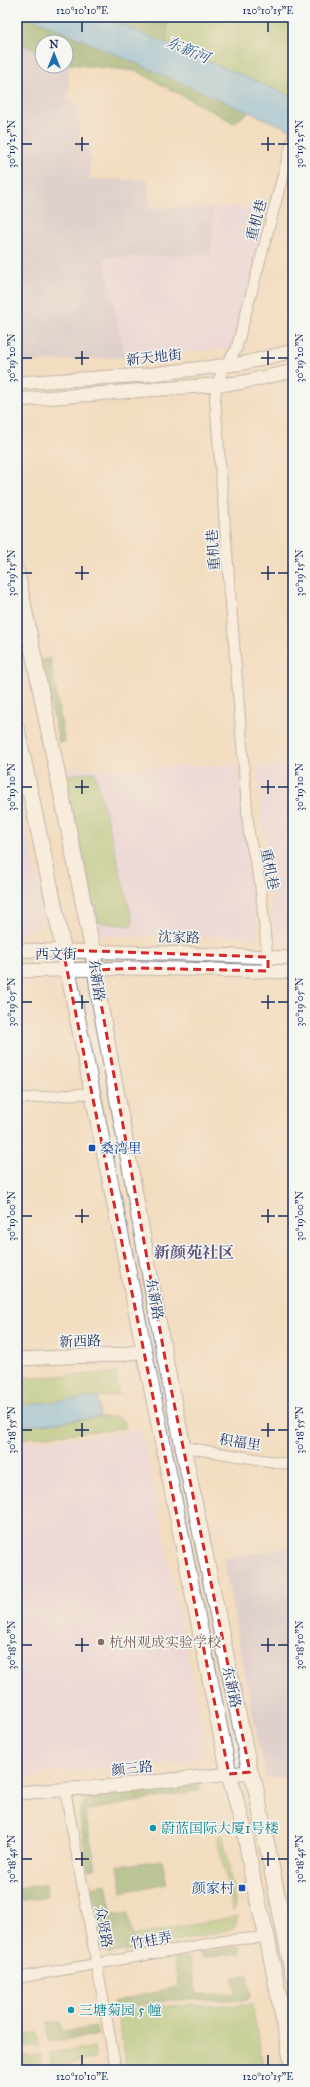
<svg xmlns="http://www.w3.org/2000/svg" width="310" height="2087" font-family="'IM FELL Great Primer','Noto Serif SC',serif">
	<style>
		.built { fill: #e4d3f1 }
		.industrial { fill: #c6c0d9 }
		.green { fill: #98c370; stroke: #5a7967 }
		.forest { fill: #7aa962; stroke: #4a6c60 }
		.water { fill: #73beed; stroke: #4776a6 }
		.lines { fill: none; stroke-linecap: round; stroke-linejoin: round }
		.street-casing { stroke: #86868f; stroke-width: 12 }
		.secondary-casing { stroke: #86868f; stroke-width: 15 }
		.primary-casing { stroke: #86868f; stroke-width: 17 }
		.street { stroke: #fff; stroke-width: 10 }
		.secondary { stroke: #fff; stroke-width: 13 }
		.primary { stroke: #fff; stroke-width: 15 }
		.marked { fill: none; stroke: #d62828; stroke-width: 3; stroke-dasharray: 8 5; stroke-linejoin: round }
		.ticks { fill: none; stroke: #1b2f5e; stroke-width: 1.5 }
		.transit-dot { fill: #1a4fb4; stroke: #f6f6f2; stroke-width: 1.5 }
		.education-dot { fill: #8d6e63; stroke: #f6f6f2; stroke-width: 1.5 }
		.culture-dot { fill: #0f9aa8; stroke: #f6f6f2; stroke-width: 1.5 }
		.labels { text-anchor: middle; stroke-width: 3; stroke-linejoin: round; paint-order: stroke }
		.street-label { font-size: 14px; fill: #1b2f5e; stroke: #f6f6f2 }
		.transit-label { font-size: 14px; fill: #164399; stroke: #f6f6f2; text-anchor: start }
		.education-label { font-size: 14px; fill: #785e54; stroke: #f6f6f2; text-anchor: start }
		.culture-label { font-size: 14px; fill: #0d838f; stroke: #f6f6f2; text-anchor: start }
		.water-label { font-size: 15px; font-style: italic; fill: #355a89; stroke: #f6f6f2 }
		.quarter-label { font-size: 16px; font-weight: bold; fill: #5e547f; stroke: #f6f6f2 }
		.neatline { fill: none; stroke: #1b2f5e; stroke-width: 1.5 }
		.ticks-label { font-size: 10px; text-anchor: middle; fill: #1b2f5e }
	</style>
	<rect width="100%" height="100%" fill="#f6f6f2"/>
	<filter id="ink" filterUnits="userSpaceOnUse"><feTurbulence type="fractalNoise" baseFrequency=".025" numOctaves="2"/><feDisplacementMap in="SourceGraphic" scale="8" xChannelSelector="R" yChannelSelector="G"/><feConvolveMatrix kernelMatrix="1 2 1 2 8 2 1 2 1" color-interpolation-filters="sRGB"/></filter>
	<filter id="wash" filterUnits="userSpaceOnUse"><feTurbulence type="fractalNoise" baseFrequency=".012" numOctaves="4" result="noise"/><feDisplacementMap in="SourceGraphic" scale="16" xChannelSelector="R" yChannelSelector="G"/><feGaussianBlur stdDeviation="0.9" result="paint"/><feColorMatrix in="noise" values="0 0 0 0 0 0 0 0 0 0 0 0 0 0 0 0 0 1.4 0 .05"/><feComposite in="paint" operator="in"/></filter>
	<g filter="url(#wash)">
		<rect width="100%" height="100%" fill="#f2ddc0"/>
		<g class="built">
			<polygon points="267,205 236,343 233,348 125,357 104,258 211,254 213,208"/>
			<polygon points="239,765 258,937 98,936 66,769"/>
			<polygon points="293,765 293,943 282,942 274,932 257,766"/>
			<polygon points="21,808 46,914 37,928 17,935 17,809"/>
			<polygon points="142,1430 205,1741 202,1751 195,1759 183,1763 51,1772 28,1778 17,1778 17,1441 52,1440"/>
		</g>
		<g class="industrial">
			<polygon points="17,42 42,53 42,66 66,66 66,63 69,64 69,102 78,103 80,142 90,142 90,179 148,180 150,208 214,208 211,254 104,258 125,357 17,363"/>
			<polygon points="293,1547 293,1777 265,1778 223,1558"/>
		</g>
		<g class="green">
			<polygon points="168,17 293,17 293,97 166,44"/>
			<polygon points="95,772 133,922 129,926 98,922 67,783 69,775"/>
			<polygon points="293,805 293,831 291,831 288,822 287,806"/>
			<polygon points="116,1373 118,1395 17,1406 17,1378"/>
			<polygon points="100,1417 117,1417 124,1422 124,1428 17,1439 17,1427"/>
			<polygon points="223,1835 236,1906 233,1911 217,1836"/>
			<polygon points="238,1916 235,1927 220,1932 135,1949 132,1936"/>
			<polygon points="252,2005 264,2070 127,2070 117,2011 155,2006"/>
			<polygon points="37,2033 39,2046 26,2047 17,2041 17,2036"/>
			<polygon points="93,2047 95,2059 64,2064 65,2070 52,2070 50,2053"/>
			<polygon points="41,2055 41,2062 37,2070 17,2070 17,2066 22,2062 25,2056"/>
		</g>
		<g class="forest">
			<polygon points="17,17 30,17 249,112 234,123 136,71 69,64 66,63 66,42 42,42 42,53 17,42"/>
			<polygon points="102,17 168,17 166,44"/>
			<polygon points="50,658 65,742 59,743 41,660"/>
			<polygon points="199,1784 201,1790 85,1811 96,1868 87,1869 79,1811 85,1802 91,1798"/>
			<polygon points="162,1860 167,1883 122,1892 118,1866"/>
			<polygon points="46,1884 47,1896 17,1902 17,1888"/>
			<polygon points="106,1884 112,1915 128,1913 135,1949 109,1954 99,1948 90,1887"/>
			<polygon points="240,1946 241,1953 201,1958 200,1953"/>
			<polygon points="189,1957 197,1994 236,1994 232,1977 247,1976 251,1994 248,2000 172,2000 114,2009 113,2002 178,1987 174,1959"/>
			<polygon points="47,2023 61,2023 63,2032 96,2027 98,2035 49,2042"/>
		</g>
		<g class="water">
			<polygon points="30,17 102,17 293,97 293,131"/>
			<polygon points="98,1397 100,1417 17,1427 17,1406"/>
		</g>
	</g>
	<g filter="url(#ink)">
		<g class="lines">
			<g class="street-casing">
				<g id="street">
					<polyline points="17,792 29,786"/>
					<path d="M 268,963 L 260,882 L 249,834 L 215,399 C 217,379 224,365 236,350 L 293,138"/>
					<polyline points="17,1099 92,1093"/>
					<polyline points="183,1447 293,1465"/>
					<polyline points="65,1790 116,2070"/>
					<polyline points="17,1978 230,1940 267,1937"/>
				</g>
			</g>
			<g class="secondary-casing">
				<g id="secondary">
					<polyline points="17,383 145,375 245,363 293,351"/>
					<polyline points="17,400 239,383 293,371"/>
					<polyline points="17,950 164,953 293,958"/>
					<polyline points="17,971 140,968 293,972"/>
					<polyline points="17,1359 114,1355 145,1351"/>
					<polyline points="17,1793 113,1786 250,1772"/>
				</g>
			</g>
			<g class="primary-casing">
				<g id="primary">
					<polyline points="17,573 93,951 99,998 167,1369 250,1772 255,1785 293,1975"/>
					<polyline points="17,729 68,971 229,1774 245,1833 254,1886 267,1937 293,2068"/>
				</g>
			</g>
			<use href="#street" class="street"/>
			<use href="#secondary" class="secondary"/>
			<use href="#primary" class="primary"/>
		</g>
	</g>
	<path d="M0 0H310V2087H0ZM 63,950 L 268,957 L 268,971 L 140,968 L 95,970 L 167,1369 L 250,1772 L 229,1774 Z" fill="#f2ddc0" fill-opacity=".55" fill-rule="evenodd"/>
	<path class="marked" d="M 63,950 L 268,957 L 268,971 L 140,968 L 95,970 L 167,1369 L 250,1772 L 229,1774 Z"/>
	<path class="ticks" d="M 82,22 L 82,32M 268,22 L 268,32M 82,137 L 82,151M 268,137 L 268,151M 22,144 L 32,144M 75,144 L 89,144M 261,144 L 275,144M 278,144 L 288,144M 82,351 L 82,365M 268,351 L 268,365M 22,358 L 32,358M 75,358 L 89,358M 261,358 L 275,358M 278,358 L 288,358M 82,566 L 82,580M 268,566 L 268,580M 22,573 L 32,573M 75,573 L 89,573M 261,573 L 275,573M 278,573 L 288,573M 82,780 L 82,794M 268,780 L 268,794M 22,787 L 32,787M 75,787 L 89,787M 261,787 L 275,787M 278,787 L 288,787M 82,995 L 82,1009M 268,995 L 268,1009M 22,1002 L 32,1002M 75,1002 L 89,1002M 261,1002 L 275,1002M 278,1002 L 288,1002M 82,1209 L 82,1223M 268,1209 L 268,1223M 22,1216 L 32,1216M 75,1216 L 89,1216M 261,1216 L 275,1216M 278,1216 L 288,1216M 82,1423 L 82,1437M 268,1423 L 268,1437M 22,1430 L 32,1430M 75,1430 L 89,1430M 261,1430 L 275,1430M 278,1430 L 288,1430M 82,1638 L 82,1652M 268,1638 L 268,1652M 22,1645 L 32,1645M 75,1645 L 89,1645M 261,1645 L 275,1645M 278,1645 L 288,1645M 82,1852 L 82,1866M 268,1852 L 268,1866M 22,1859 L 32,1859M 75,1859 L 89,1859M 261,1859 L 275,1859M 278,1859 L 288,1859M 82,2055 L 82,2065M 268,2055 L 268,2065"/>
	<g class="transit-dot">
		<rect x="88" y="1144" width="8" height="8" rx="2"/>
		<rect x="238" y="1884" width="8" height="8" rx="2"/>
	</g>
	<circle class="education-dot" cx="101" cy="1642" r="4"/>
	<g class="culture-dot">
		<circle cx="153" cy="1828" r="4"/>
		<circle cx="71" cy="2010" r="4"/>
	</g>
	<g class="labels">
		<g class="street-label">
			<text transform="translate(256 220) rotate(-75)" y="5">重机巷</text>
			<text transform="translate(154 357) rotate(-6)" y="5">新天地街</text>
			<text transform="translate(213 550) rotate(-94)" y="5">重机巷</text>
			<text transform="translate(270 869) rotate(79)" y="5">重机巷</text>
			<text transform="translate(179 937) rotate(2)" y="5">沈家路</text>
			<text x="56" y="959">西文街</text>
			<text transform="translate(97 980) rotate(82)" y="5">东新路</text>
			<text transform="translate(155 1299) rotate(80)" y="5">东新路</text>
			<text transform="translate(80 1341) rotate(-2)" y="5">新西路</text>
			<text transform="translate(240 1442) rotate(9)" y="5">积福里</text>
			<text transform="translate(232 1687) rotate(78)" y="5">东新路</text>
			<text transform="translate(132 1768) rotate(-6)" y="5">颜三路</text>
			<text transform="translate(104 1927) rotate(80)" y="5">众贤路</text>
			<text transform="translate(151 1940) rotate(-10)" y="5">竹桂弄</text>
		</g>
		<g class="transit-label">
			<text x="100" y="1153">桑湾里</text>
			<text x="234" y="1893" text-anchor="end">颜家村</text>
		</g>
		<g class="education-label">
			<text x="109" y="1647">杭州观成实验学校</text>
		</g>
		<g class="culture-label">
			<text x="161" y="1833">蔚蓝国际大厦1号楼</text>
			<text x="79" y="2015">三塘菊园 5 幢</text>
		</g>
		<g class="water-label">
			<text transform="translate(188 50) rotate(23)" y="5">东新河</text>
		</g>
		<g class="quarter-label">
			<text x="194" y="1258">新颜苑社区</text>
		</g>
	</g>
	<rect width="310" height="2087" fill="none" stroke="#f6f6f2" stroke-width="44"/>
	<g transform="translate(54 54)"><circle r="19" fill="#f6f6f2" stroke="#9ea6b7"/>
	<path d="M0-3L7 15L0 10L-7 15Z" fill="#1f6fb2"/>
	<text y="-6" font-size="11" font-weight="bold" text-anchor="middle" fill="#1b2f5e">N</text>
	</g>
	<rect x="22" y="22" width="266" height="2043" class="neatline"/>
	<g class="ticks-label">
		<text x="82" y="14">120°10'10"E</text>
		<text x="268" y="14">120°10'15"E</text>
		<text transform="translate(11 144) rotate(-90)" y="4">30°19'25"N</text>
		<text transform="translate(299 144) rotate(-90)" y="4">30°19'25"N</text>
		<text transform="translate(11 358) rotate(-90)" y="4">30°19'20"N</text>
		<text transform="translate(299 358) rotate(-90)" y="4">30°19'20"N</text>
		<text transform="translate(11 573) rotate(-90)" y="4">30°19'15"N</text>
		<text transform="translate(299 573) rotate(-90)" y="4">30°19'15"N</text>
		<text transform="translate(11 787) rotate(-90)" y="4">30°19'10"N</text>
		<text transform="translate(299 787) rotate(-90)" y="4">30°19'10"N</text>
		<text transform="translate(11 1002) rotate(-90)" y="4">30°19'05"N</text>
		<text transform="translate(299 1002) rotate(-90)" y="4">30°19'05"N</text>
		<text transform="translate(11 1216) rotate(-90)" y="4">30°19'00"N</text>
		<text transform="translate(299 1216) rotate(-90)" y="4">30°19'00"N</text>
		<text transform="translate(11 1430) rotate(-90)" y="4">30°18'55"N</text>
		<text transform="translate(299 1430) rotate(-90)" y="4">30°18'55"N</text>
		<text transform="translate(11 1645) rotate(-90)" y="4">30°18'50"N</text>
		<text transform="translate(299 1645) rotate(-90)" y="4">30°18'50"N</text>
		<text transform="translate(11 1859) rotate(-90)" y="4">30°18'45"N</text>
		<text transform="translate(299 1859) rotate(-90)" y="4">30°18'45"N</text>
		<text x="82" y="2080">120°10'10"E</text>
		<text x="268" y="2080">120°10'15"E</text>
	</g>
</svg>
